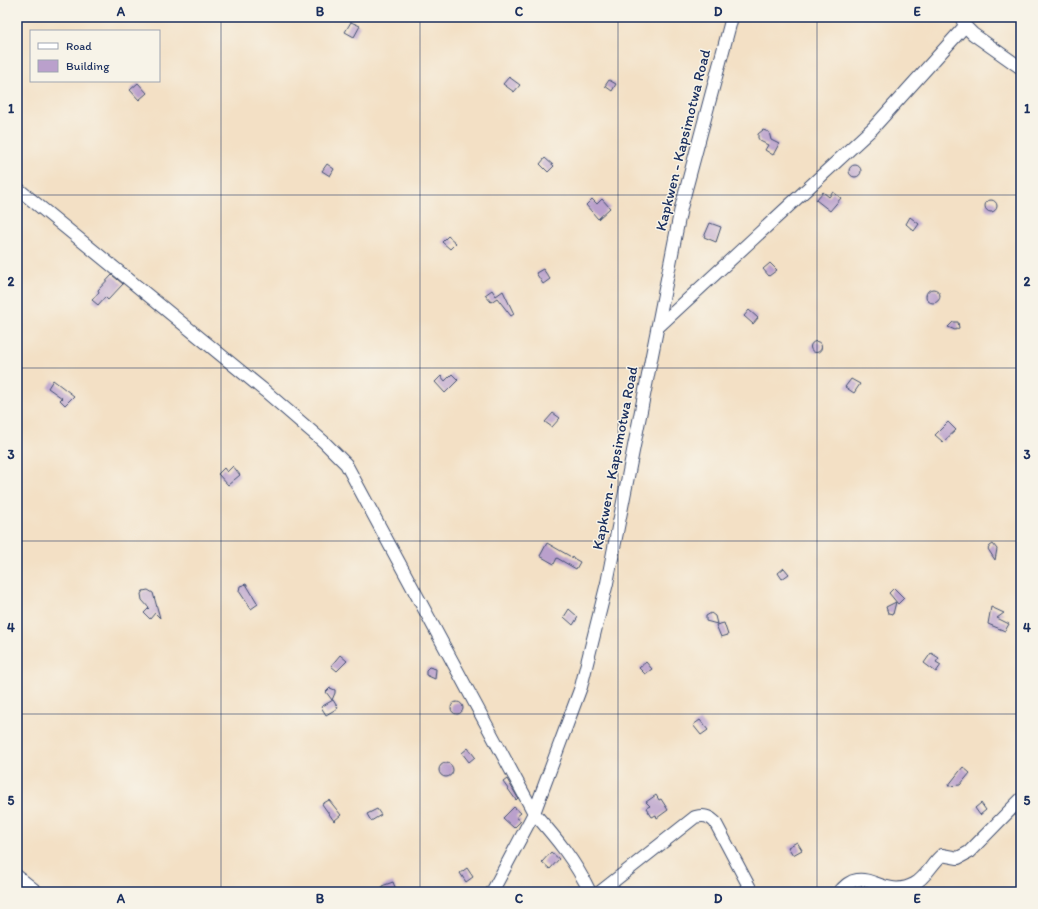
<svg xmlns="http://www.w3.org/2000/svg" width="1038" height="909" font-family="Itim,sans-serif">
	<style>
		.building { fill: #baa0cc }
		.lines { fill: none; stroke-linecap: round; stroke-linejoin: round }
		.minor-casing { stroke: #3b4a6d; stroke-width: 14 }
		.minor { stroke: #fff; stroke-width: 12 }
		.grid { fill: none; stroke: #1b2f5e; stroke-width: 1; stroke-opacity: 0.55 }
		.labels { text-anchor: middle; stroke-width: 3; stroke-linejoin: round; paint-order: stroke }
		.street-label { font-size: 15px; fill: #1b2f5e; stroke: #f7f3e8 }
		.neatline { fill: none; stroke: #1b2f5e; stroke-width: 1.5 }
		.grid-label { font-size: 13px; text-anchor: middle; font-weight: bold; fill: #1b2f5e }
	</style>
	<rect width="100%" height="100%" fill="#f7f3e8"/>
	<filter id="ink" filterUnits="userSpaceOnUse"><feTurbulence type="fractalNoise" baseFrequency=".025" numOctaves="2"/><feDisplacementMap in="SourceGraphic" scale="8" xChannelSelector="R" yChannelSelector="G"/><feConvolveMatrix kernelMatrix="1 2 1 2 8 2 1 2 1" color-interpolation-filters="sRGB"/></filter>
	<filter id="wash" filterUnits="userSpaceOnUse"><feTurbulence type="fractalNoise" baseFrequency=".012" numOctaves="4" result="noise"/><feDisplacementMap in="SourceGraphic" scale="16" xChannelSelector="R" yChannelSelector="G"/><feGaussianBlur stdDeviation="0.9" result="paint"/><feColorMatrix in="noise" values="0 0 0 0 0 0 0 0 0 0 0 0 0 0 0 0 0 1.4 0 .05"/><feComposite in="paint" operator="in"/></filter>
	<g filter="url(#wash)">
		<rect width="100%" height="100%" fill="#f3e0c5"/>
		<g id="blocks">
			<g class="building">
				<polygon points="351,22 360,26 354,37 345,32"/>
				<polygon points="509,77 520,85 514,92 503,84"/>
				<polygon points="609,80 616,84 612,91 605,86"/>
				<polygon points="138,83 147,93 139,100 130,90"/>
				<polygon points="763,130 769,132 771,140 779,144 773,155 765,150 768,145 760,141 758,138 758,134"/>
				<polygon points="545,158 554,166 548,172 540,164"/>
				<polygon points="327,164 334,169 330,176 322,171"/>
				<circle cx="855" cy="171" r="6"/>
				<polygon points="823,192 829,197 833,192 841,198 830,211 816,200"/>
				<polygon points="592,199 597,204 602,199 610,208 598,219 586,205"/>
				<circle cx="991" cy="206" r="6"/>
				<polygon points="910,217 919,224 914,231 906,224"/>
				<polygon points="710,223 721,227 716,242 704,237"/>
				<polygon points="448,236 456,243 450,249 442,242"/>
				<polygon points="770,263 777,270 769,276 763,269"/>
				<polygon points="543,269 550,279 543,284 536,273"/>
				<polygon points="112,275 123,284 108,300 105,297 98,305 92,300 99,292 98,290"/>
				<circle cx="933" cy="296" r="7"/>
				<polygon points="492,290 496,296 503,291 514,314 511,316 497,298 491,302 485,295"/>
				<polygon points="749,310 758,318 753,324 744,316"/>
				<polygon points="953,322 958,322 959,328 955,330 948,327"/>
				<circle cx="816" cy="347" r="5.5"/>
				<polygon points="452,374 458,380 445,393 435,382 441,376 445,381"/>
				<polygon points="851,379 860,384 854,393 845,387"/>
				<polygon points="53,380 74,396 65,405 60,400 62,398 48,388"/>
				<polygon points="553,413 560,418 552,427 545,422"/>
				<polygon points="948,422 956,430 943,442 935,435"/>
				<polygon points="233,466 240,475 228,485 218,474 224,468 227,472"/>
				<polygon points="547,543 580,562 576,569 557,558 554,564 540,556"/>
				<polygon points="993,544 997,549 995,560 988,549 990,546"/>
				<polygon points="784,568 789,574 782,579 778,573"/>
				<polygon points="246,584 258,604 251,609 239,591 240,586"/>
				<polygon points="894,588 904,598 898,604 889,593"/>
				<polygon points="148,590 153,593 160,618 155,613 150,619 144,613 149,608 142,600 141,594 143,591"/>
				<polygon points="896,602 893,614 888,613 886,607"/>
				<polygon points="991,607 1004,613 997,618 1009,624 1005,631 988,624"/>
				<polygon points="569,609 578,617 573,625 564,617"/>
				<polygon points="711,613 715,616 717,624 706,621 706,616"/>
				<polygon points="724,623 728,635 721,637 716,625"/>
				<polygon points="931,653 939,658 936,662 941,665 936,672 924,663"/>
				<polygon points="340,655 347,661 337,671 331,666"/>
				<polygon points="646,662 652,669 645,674 639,668"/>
				<polygon points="429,667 436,669 435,679 426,675 426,670"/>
				<polygon points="330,688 335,690 335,693 332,700 326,692"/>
				<polygon points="333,700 338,708 326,715 321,707"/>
				<circle cx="457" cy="708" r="6"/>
				<polygon points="700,720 708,730 701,735 693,725"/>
				<polygon points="468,748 475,757 469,762 462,753"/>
				<circle cx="446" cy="770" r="7"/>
				<polygon points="963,767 970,773 960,785 948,786"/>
				<polygon points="507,779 518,798 516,800 503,782"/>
				<polygon points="656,795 659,800 661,799 668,810 657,818 656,815 652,817 646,808 650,806 646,802"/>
				<polygon points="329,800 341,815 334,821 322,804"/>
				<polygon points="981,803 986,810 980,815 975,808"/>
				<polygon points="514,807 521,813 516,817 521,821 514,828 503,818"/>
				<polygon points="377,809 381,815 371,821 367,814"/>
				<polygon points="797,842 802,850 793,855 788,847"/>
				<polygon points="551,852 559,859 550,869 542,862"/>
				<polygon points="467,868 473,877 466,882 460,873"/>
				<polygon points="393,882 397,892 385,892 382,886"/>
			</g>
		</g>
	</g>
	<g filter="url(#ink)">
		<use href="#blocks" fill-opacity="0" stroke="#3b4a6d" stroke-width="1"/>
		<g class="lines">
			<g class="minor-casing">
				<g id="minor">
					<polyline points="961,17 965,26 973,34 1021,68"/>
					<path d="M 17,188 L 265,391 L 324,442 L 346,464 L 534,813 C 557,839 575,861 590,892"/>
					<polyline points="658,327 873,128 965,26"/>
					<polyline points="17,876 37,892"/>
					<polyline points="492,892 534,813 581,687 607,583 681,208 732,17"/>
					<path d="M 600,892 L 695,817 C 704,815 709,816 715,822 L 752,892"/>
					<path d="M 839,892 C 844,887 849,881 857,880 C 873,877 890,897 914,884 C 927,877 931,864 942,855 L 958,858 L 969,852 L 1021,799"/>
				</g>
			</g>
			<use href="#minor" class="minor"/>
		</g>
	</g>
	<path class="grid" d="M 221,17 L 221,892M 420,17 L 420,892M 618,17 L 618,892M 817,17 L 817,892M 17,195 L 1021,195M 17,368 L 1021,368M 17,541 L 1021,541M 17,714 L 1021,714"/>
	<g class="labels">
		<g class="street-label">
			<text transform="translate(683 140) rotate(-76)" y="5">Kapkwen - Kapsimotwa Road</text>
			<text transform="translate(615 458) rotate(-79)" y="5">Kapkwen - Kapsimotwa Road</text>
		</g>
	</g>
	<rect width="1038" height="909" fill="none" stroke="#f7f3e8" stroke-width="44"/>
	<rect x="30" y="30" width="130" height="52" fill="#f7f3e8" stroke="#9fa5b1"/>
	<rect x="38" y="43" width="20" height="6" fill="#ffffff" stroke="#9fa5b1"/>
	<text x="66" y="50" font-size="12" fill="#1b2f5e">Road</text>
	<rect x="38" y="60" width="20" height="12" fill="#baa0cc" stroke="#9fa5b1"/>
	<text x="66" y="70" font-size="12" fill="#1b2f5e">Building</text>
	<rect x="22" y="22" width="994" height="865" class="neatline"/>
	<g class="grid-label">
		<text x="121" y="16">A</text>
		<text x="320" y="16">B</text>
		<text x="519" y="16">C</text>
		<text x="718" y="16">D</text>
		<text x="917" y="16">E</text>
		<text x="11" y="113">1</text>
		<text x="1027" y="113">1</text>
		<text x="11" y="286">2</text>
		<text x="1027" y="286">2</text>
		<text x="11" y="459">3</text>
		<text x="1027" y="459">3</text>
		<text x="11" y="632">4</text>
		<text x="1027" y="632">4</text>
		<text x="11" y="805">5</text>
		<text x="1027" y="805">5</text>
		<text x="121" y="903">A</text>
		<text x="320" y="903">B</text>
		<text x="519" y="903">C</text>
		<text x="718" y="903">D</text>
		<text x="917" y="903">E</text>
	</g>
</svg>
